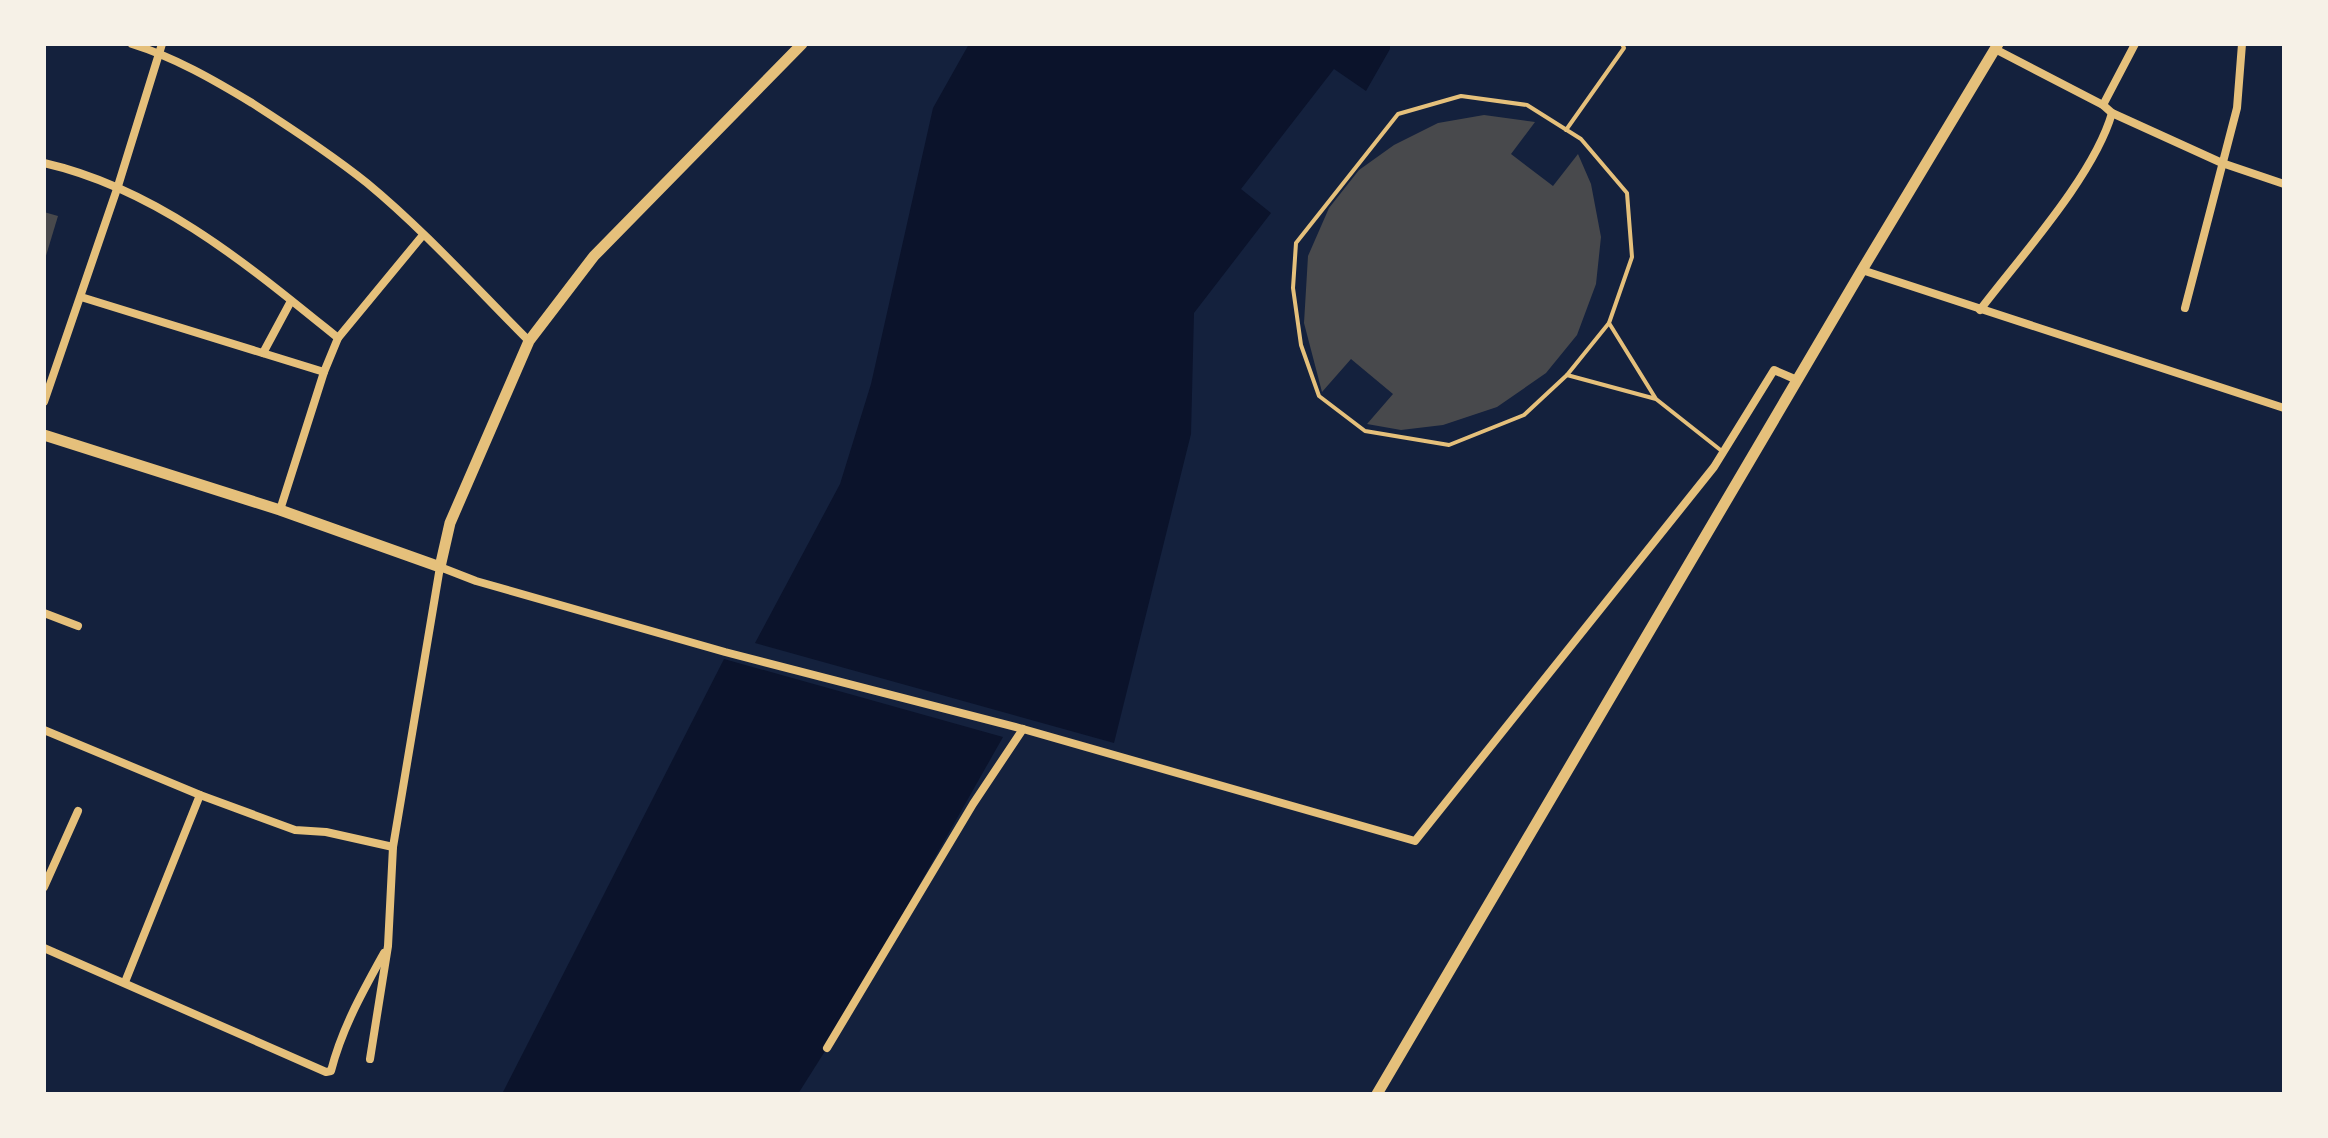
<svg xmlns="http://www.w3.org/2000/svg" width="2328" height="1138" font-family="'Work Sans',sans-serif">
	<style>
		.water { fill: #0b132b }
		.building { fill: #48494c }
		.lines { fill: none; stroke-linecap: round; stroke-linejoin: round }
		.service { stroke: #e5c07b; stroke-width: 4 }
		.minor { stroke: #e5c07b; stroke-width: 8 }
		.tertiary { stroke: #e5c07b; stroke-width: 11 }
	</style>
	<rect width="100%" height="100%" fill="#14213d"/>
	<g class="water">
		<polygon points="969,44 1390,44 1390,49 1366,91 1334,69 1241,189 1271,213 1194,313 1191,434 1114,743 755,643 840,484 871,384 933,108"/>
		<polygon points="724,659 1003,737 827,1048 798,1094 502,1094"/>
	</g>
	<g class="building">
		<polygon points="1484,115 1535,122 1511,154 1553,186 1578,154 1591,184 1601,237 1596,284 1577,335 1546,373 1497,407 1443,425 1401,430 1367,424 1393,394 1351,359 1322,392 1304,323 1308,256 1329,208 1359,170 1394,145 1438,123"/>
		<polygon points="44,212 58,216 45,259 44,259"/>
	</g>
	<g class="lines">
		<g class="service">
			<polyline points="1566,130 1624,48 1622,44"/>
			<polyline points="1567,375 1609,323"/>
			<polyline points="1656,399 1567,375 1524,415 1449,445 1365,431 1319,396 1301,345 1293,288 1296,243 1398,114 1461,96 1527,105 1581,139 1627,193 1632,257 1609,323 1656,399 1723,452"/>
		</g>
		<g class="minor">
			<path d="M 132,44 C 174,57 214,80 252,103 C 291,128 331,154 367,183 C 425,231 476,288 529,341"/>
			<polyline points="1995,49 2103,105 2112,113 2222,163 2284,184"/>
			<polyline points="2103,105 2135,44"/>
			<path d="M 44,163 C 158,189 249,266 338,338"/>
			<polyline points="1862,270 2284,408"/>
			<polyline points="81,297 324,372"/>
			<polyline points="2185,308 2237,108 2242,44"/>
			<path d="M 1980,310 C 2021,256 2094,176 2112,113"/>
			<polyline points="263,353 291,301"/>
			<polyline points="44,402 118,186 162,44"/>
			<polyline points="280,510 324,372 338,338 423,235"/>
			<polyline points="44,613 78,626"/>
			<polyline points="44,730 200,795 295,830 326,832 393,847"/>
			<polyline points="44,887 78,811"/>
			<path d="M 44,948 L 326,1072 L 331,1071 C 342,1028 363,991 384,953"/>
			<polyline points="125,982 200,795"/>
			<polyline points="827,1048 973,804 1023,729"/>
			<polyline points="370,1059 388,946 393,847 440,567 476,581 725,652 1023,729 1415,841 1714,467 1774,370 1797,380"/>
		</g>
		<g class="tertiary">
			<polyline points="44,435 280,510 440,567 450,523 529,341 594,256 802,44"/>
			<polyline points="1377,1094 1862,270 1998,44"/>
		</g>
	</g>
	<rect width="2328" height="1138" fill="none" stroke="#f6f1e7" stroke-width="92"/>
</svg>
